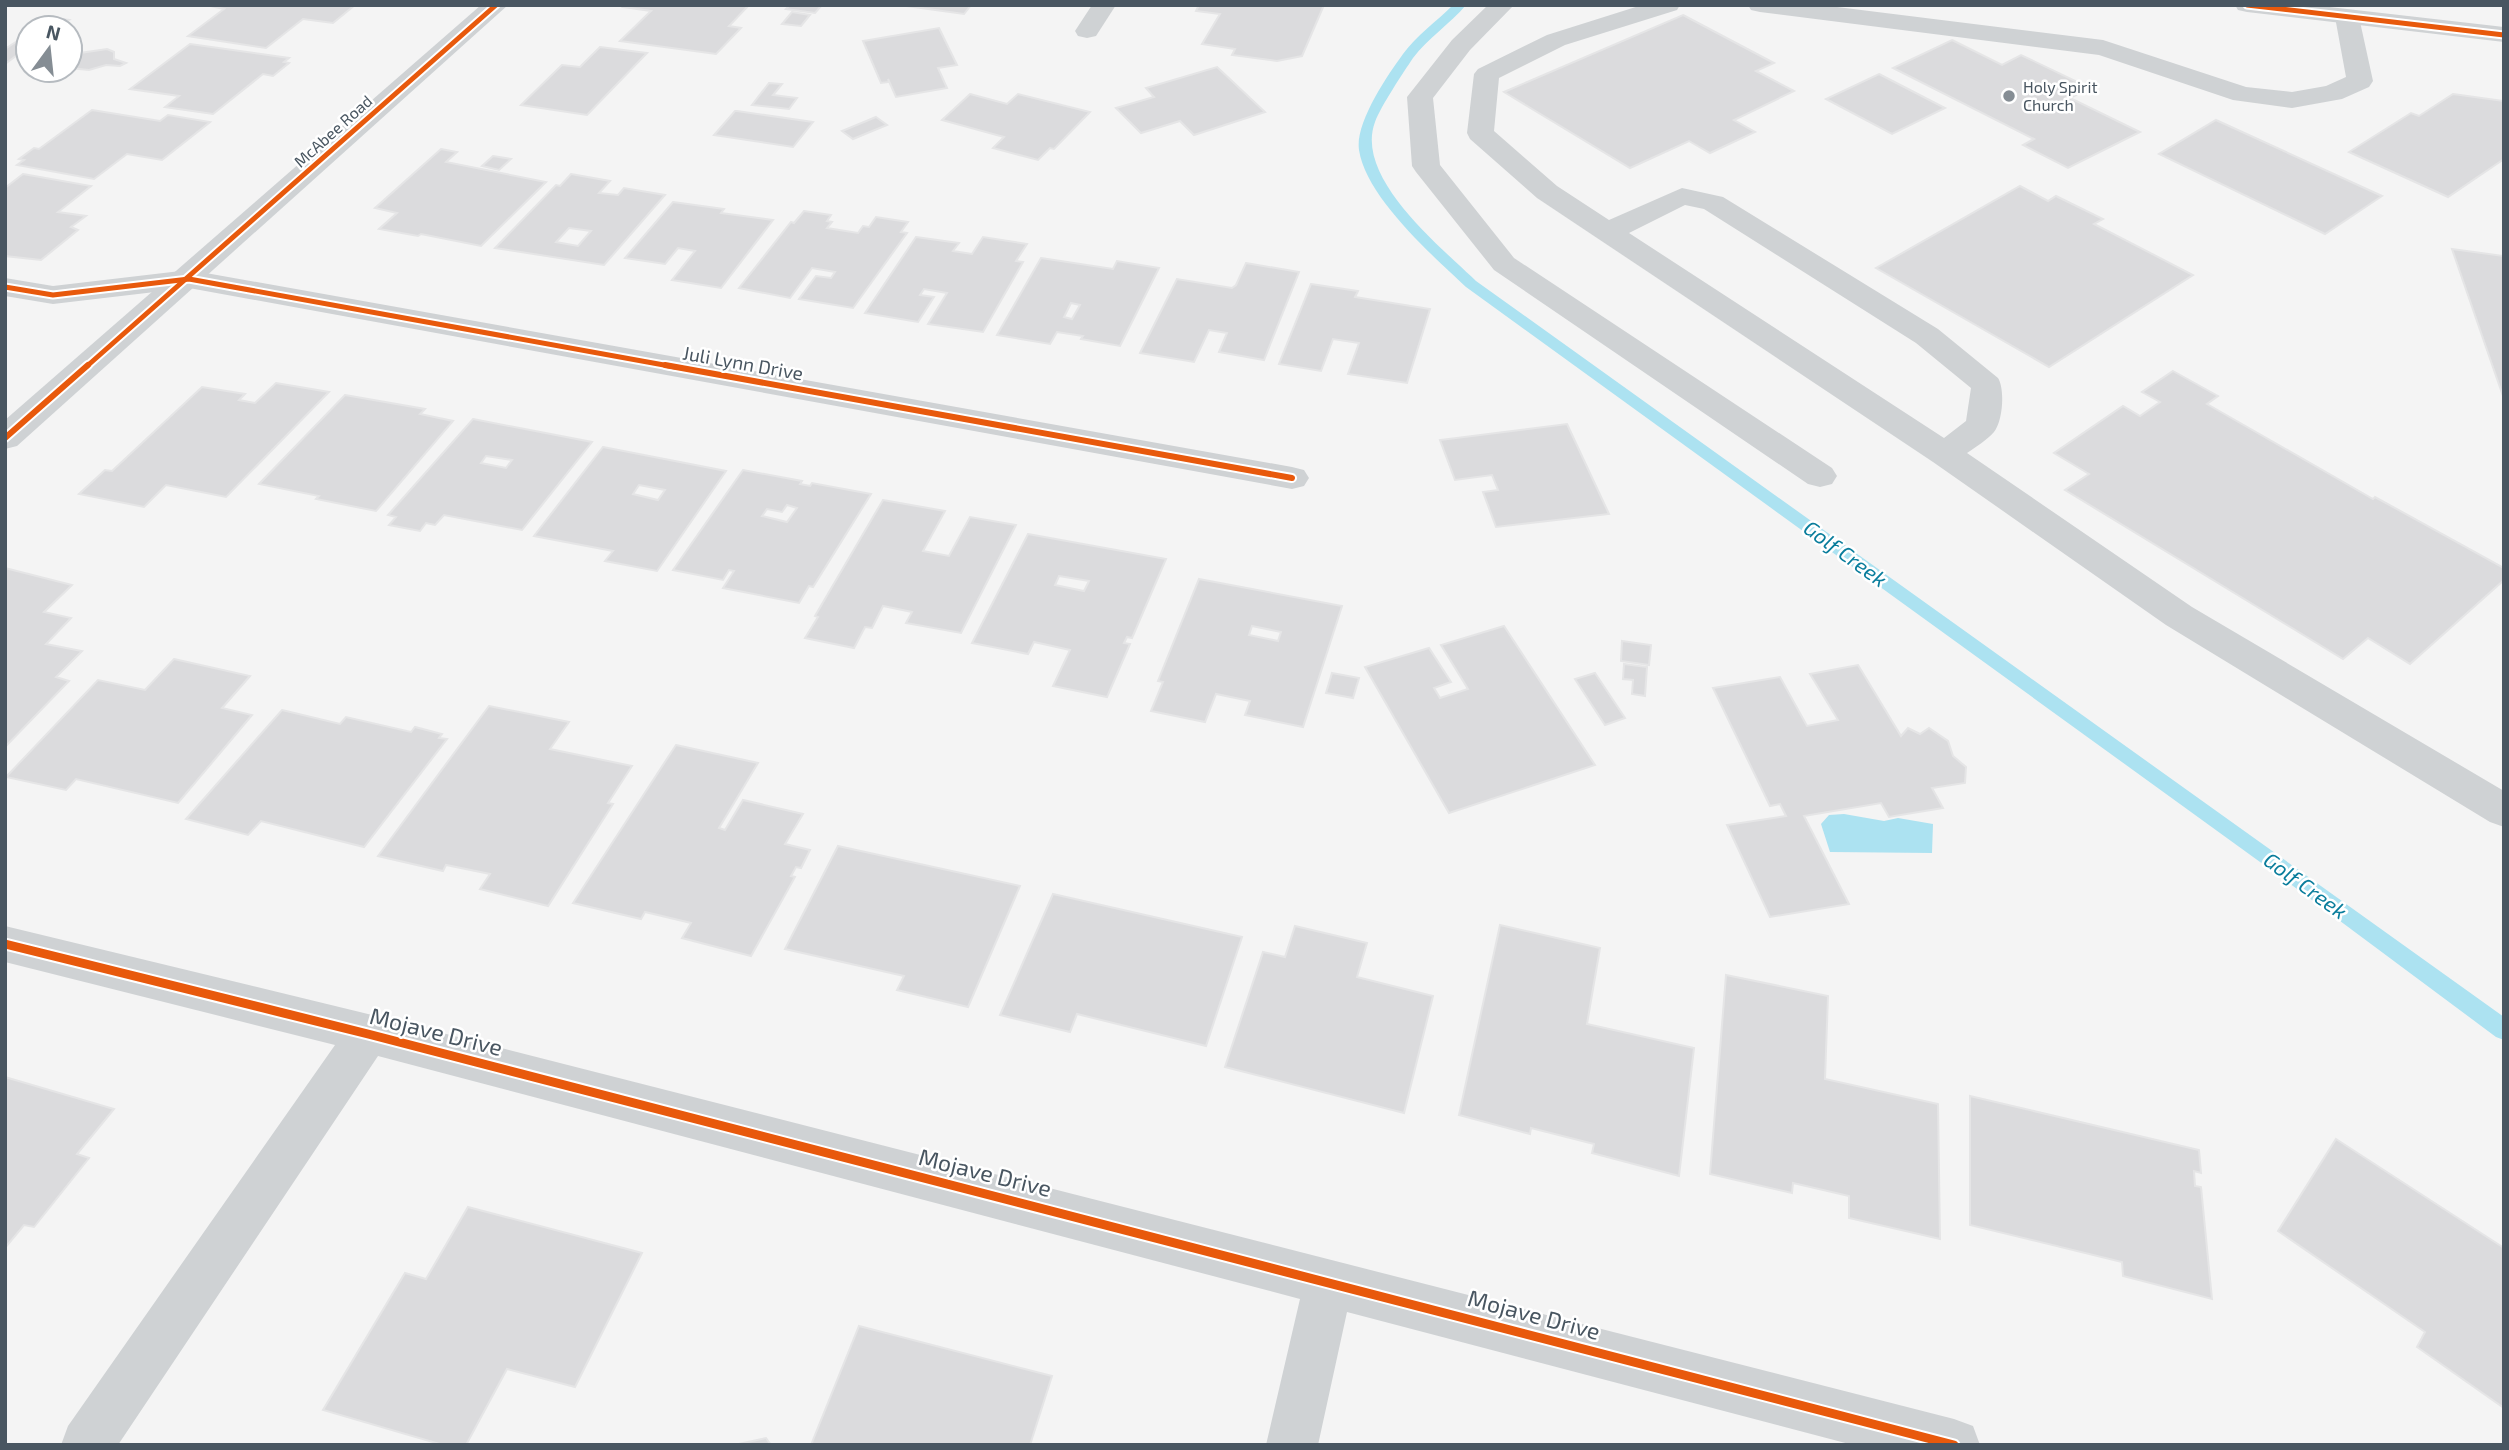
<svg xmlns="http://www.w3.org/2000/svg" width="2509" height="1450" font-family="'Exo 2',sans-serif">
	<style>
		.water { fill: #ace2f1 }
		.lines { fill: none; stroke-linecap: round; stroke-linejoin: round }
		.stream { fill: #ace2f1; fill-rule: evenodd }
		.building { fill: #dbdbdd; stroke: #e5e5e6; stroke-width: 2; fill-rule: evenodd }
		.service { fill: #cfd2d4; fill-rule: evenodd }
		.minor { fill: #cfd2d4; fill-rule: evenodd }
		.tertiary { fill: #cfd2d4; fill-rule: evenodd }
		.cycleway-far2-casing { stroke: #fff; stroke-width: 9 }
		.cycleway-far1-casing { stroke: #fff; stroke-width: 10 }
		.cycleway-casing { stroke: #fff; stroke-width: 13 }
		.cycleway-far2 { stroke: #e8590c; stroke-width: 5 }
		.cycleway-far1 { stroke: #e8590c; stroke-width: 6 }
		.cycleway { stroke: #e8590c; stroke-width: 9 }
		.poi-dot { fill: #858d94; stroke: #fff; stroke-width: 2.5 }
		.labels { text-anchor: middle; stroke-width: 5; stroke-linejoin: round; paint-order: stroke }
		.far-poi-label { font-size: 16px; fill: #495661; stroke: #fff; text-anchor: start }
		.far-street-label { font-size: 16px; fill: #495661; stroke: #fff }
		.street-label { font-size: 19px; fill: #495661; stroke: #fff }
		.water-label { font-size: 21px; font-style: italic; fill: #097d9c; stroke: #fff }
		.near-street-label { font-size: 23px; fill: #495661; stroke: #fff }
	</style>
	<rect width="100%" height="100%" fill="#f4f4f4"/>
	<polygon class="water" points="1844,814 1884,821 1898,818 1933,824 1932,853 1830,852 1821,824 1829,815"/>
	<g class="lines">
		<path class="stream" d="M 1453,5 L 1466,5 C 1450,24 1428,38 1413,58 C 1403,73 1381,106 1375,122 C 1354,178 1441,247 1476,281 L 2504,1017 L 2504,1040 L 2496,1037 L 2289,883 L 1466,287 C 1432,255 1366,197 1359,150 C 1355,123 1387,76 1403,54 C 1416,36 1437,21 1453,5 Z"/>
	</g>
	<g class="building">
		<polygon points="206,5 355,5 333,23 303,19 266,48 188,36 224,9"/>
		<polygon points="625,5 749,5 729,26 741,28 716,54 620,41 651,11 623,7"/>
		<polygon points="790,5 822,5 815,13 786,9"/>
		<polygon points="899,5 971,5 964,14"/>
		<polygon points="1199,5 1324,5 1302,56 1277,61 1232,55 1235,49 1202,44 1220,14 1196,11"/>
		<polygon points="792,12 810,15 801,26 782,24"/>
		<polygon points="1683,15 1774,63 1756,71 1794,91 1734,120 1755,132 1710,153 1689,141 1630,168 1504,92"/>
		<polygon points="53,18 69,20 57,28 37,28"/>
		<polygon points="939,28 957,65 938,68 947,88 896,97 888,79 889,82 881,83 863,41"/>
		<polygon points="28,34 28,47 5,64 5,49"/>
		<polygon points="1952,40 2002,65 2021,55 2090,88 2070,98 2140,132 2068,168 2023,145 2034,139 1893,68"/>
		<polygon points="190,44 289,58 284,62 289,63 273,76 263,74 213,114 165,107 179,96 130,89"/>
		<polygon points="600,47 647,53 587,115 521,105 562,65 580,67"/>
		<polygon points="107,49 114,52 114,59 126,63 120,66 106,65 89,70 70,68 71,60 80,53"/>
		<polygon points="1217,67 1265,112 1194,135 1180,121 1141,133 1116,108 1154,97 1146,88"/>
		<polygon points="1879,74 1945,108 1892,134 1826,99"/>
		<polygon points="769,83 782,84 773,95 797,98 789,109 752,105"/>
		<polygon points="970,94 1007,104 1018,94 1090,112 1054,149 1050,148 1038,160 993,148 1004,137 942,120"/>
		<polygon points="2453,94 2504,101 2504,159 2448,197 2349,152 2411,113 2419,116"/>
		<polygon points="92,110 160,121 168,115 210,122 162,160 127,154 94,179 17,165 24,160 19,159 34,148 39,149"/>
		<polygon points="735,111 737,111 813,122 793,147 714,135"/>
		<polygon points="876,117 887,125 853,139 842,131"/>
		<polygon points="2216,120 2382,196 2325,234 2159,154"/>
		<polygon points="441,149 457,152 446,162 546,182 481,246 421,234 418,236 379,229 397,213 375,208"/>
		<polygon points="493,156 511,159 499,170 482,166"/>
		<polygon points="23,174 91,186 58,212 86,216 71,227 78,230 41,260 5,256 5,188"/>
		<path d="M 571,174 L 610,181 L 599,193 L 618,195 L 624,188 L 665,195 L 604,265 L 495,248 L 556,185 L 560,186 ZM 569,228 L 591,231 L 578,246 L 556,242 Z"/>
		<polygon points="2020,186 2048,201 2056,196 2103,219 2094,224 2193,275 2049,367 1876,268"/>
		<polygon points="673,202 724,209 721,213 773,220 721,288 672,280 695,251 678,248 665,264 625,258"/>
		<polygon points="804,211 831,215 827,221 832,222 827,228 858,233 863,226 869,227 876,217 908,222 901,232 907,233 853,308 799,299 816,276 831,278 835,272 812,268 790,298 739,288 791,222 794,223"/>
		<polygon points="916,237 959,243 953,251 972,254 983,237 1027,244 1016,261 1023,262 983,332 928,324 947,293 924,289 920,295 934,297 918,322 865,313"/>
		<polygon points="2452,249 2504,256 2504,399"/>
		<path d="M 1041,258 L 1113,269 L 1117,261 L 1159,268 L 1120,346 L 1081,339 L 1083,336 L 1057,332 L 1050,344 L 997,335 ZM 1071,303 L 1080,305 L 1072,319 L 1064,317 Z"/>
		<polygon points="1246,263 1299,272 1264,360 1219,352 1227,333 1209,330 1194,362 1140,353 1177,279 1232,288 1236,285"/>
		<polygon points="1311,284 1358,291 1355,297 1430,309 1407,383 1348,374 1359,343 1333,339 1321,371 1279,364"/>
		<polygon points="2173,371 2218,396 2207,404 2373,499 2375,497 2504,568 2504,580 2410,664 2368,638 2343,659 2065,490 2089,474 2054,453 2123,406 2140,416 2160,402 2142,392"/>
		<polygon points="276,383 329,392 226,497 166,485 144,507 79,494 105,470 112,471 202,387 245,394 239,400 255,403"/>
		<polygon points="345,395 425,409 420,414 453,421 376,511 316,499 319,496 259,484"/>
		<path d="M 473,419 L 592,442 L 522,530 L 444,515 L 435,525 L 426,523 L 420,531 L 389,525 L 396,517 L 388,515 ZM 486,456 L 512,460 L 506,468 L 481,463 Z"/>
		<polygon points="1567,424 1609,514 1496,527 1483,492 1498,490 1492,475 1455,480 1440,440"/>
		<path d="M 603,447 L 726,471 L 657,571 L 605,561 L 613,551 L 534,536 ZM 639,485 L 665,490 L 658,500 L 633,494 Z"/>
		<path d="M 743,470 L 802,481 L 800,484 L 810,486 L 812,483 L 871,494 L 813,587 L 809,586 L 799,603 L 723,588 L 734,571 L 729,570 L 723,580 L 673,570 ZM 787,505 L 797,508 L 787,522 L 762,516 L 767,509 L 782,512 Z"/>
		<polygon points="883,500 945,511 923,551 949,556 970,517 1016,525 961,633 906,623 912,612 883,606 872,628 865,627 854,648 805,638 818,617 815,616"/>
		<path d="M 1028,534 L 1166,559 L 1132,638 L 1127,637 L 1124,643 L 1130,644 L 1107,697 L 1053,686 L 1070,650 L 1034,642 L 1028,654 L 972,643 ZM 1059,576 L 1089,581 L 1084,591 L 1055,585 Z"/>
		<polygon points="5,568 72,585 44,612 71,618 46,644 82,651 56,677 69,681 5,747"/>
		<path d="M 1199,579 L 1342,606 L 1303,727 L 1245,715 L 1250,701 L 1216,694 L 1205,722 L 1151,711 L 1163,682 L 1158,681 ZM 1252,626 L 1281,632 L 1278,641 L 1249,635 Z"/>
		<polygon points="1504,626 1595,765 1449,813 1365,667 1429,648 1451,682 1434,688 1440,698 1468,689 1441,645"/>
		<polygon points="1622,641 1651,645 1649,665 1621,661"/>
		<polygon points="174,659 250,676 222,708 252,715 178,803 76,779 66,790 6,777 98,680 145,690"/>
		<polygon points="1624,664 1647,667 1645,696 1632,694 1633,680 1623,679"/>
		<polygon points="1858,665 1901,736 1908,728 1920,734 1929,728 1948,741 1953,756 1966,767 1965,783 1932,788 1943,808 1889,817 1881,803 1804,816 1849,904 1770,917 1727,825 1786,816 1780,804 1770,806 1713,688 1780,677 1807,726 1838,720 1810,674"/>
		<polygon points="1332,673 1359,678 1353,698 1326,693"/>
		<polygon points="1595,673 1625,718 1605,725 1575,679"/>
		<polygon points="489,706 569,722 550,749 632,766 608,803 613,804 548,906 480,889 490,874 446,865 443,871 378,856"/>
		<polygon points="282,710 340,724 346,717 411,732 415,727 442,734 439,738 447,739 364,847 261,821 248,835 186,819"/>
		<polygon points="676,745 758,763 719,828 725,830 743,800 803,814 785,844 810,850 801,868 796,867 791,876 795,877 751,956 682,938 691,923 645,912 641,919 573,903"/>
		<polygon points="838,846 1020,886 968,1007 897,990 904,976 785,949"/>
		<polygon points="1053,894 1242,937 1206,1046 1077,1014 1070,1032 1000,1015"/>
		<polygon points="1500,925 1600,948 1587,1024 1694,1048 1679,1176 1592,1153 1594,1144 1531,1128 1530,1134 1459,1115"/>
		<polygon points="1295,926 1367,943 1357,977 1433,996 1404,1113 1225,1067 1263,952 1285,957"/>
		<polygon points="1726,975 1828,996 1825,1079 1938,1104 1940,1239 1849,1218 1849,1196 1793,1183 1792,1193 1710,1174"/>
		<polygon points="5,1077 114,1109 77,1154 89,1158 34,1227 24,1225 5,1248"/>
		<polygon points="1970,1096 2199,1150 2201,1173 2194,1171 2195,1186 2201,1187 2212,1299 2123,1276 2122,1262 1970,1225"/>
		<polygon points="2336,1139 2504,1248 2504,1408 2417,1347 2425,1332 2278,1231"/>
		<polygon points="468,1207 642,1253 575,1387 507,1369 466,1445 443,1445 323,1410 405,1273 426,1279"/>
		<polygon points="859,1326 1052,1376 1030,1445 811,1445"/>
		<polygon points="766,1438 771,1445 734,1445"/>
	</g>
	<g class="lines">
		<g class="service">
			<polygon points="1488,5 1514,5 1470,50 1433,98 1440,165 1514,258 1832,468 1837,476 1832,484 1820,487 1808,484 1494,270 1416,172 1412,166 1407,97 1452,40"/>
			<path d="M 1642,5 L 1680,5 L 1677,10 L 1565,45 L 1499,78 L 1494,131 L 1557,186 L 1609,220 L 1682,188 L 1723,197 L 1938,329 L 1998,378 C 2005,389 2003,421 1994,432 C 1987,440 1976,447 1967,453 L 2192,607 L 2504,791 L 2504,827 L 2490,822 L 2166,625 L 1933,462 L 1537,198 L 1470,139 L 1467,133 L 1474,74 L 1478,69 L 1547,35 ZM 1685,205 L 1704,209 L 1916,343 L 1971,388 L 1966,421 L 1944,438 L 1629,233 Z"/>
			<polygon points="1748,5 1821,5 2103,40 2246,87 2292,92 2326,86 2346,77 2335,17 2338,12 2347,10 2356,12 2359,17 2373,81 2369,87 2342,99 2292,108 2233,100 2099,55 1760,12 1751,10"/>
		</g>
		<g class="minor">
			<polygon points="1092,5 1116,5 1096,36 1087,38 1078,36 1075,31"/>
			<polygon points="189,270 1292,467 1304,470 1309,478 1304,486 1292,489 189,288 53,304 5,296 5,278 53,286"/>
			<polygon points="5,926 368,1014 1954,1419 1973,1426 1980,1445 1853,1445 1347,1312 1318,1445 1266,1445 1300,1299 378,1056 118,1445 61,1445 68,1426 335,1045 5,962"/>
		</g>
		<g class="tertiary">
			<polygon points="481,5 508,5 17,446 5,449 5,420"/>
			<polygon points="2235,5 2312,5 2504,27 2504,42 2247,12 2238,10"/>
		</g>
		<g class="cycleway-far2-casing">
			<g id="cycleway-far2">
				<polyline points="2247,5 2504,35"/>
				<polyline points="5,287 53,295 189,279 675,367"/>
				<polyline points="86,367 496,5"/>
			</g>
		</g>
		<g class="cycleway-far1-casing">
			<g id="cycleway-far1">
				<polyline points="665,365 1292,478"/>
				<polyline points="5,438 88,365"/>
			</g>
		</g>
		<g class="cycleway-casing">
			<polyline id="cycleway" points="5,944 368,1034 1954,1445"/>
		</g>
		<use href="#cycleway-far2" class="cycleway-far2"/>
		<use href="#cycleway-far1" class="cycleway-far1"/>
		<use href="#cycleway" class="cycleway"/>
	</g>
	<circle class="poi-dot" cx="2009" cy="96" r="7"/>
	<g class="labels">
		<g class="far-poi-label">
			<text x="2023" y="93">Holy Spirit<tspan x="2023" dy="18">Church</tspan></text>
		</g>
		<g class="far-street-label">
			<text transform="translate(333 131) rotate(-42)" y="6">McAbee Road</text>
		</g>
		<g class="street-label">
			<text transform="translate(743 363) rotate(10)" y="7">Juli Lynn Drive</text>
		</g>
		<g class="water-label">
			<text transform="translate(1845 554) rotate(36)" y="7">Golf Creek</text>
			<text transform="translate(2305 886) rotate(36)" y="7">Golf Creek</text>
		</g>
		<g class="near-street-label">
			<text transform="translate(436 1032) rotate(14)" y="8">Mojave Drive</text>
			<text transform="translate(985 1173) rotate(14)" y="8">Mojave Drive</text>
			<text transform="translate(1534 1315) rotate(15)" y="8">Mojave Drive</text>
		</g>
	</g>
	<rect width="2509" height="1450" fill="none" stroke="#495661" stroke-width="14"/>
	<g transform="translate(49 49) rotate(15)"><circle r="33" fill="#ffffff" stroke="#b6bbc0" stroke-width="2"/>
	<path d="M0-5L12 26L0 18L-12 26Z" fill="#858d94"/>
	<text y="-10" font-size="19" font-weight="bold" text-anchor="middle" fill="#495661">N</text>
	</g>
</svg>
